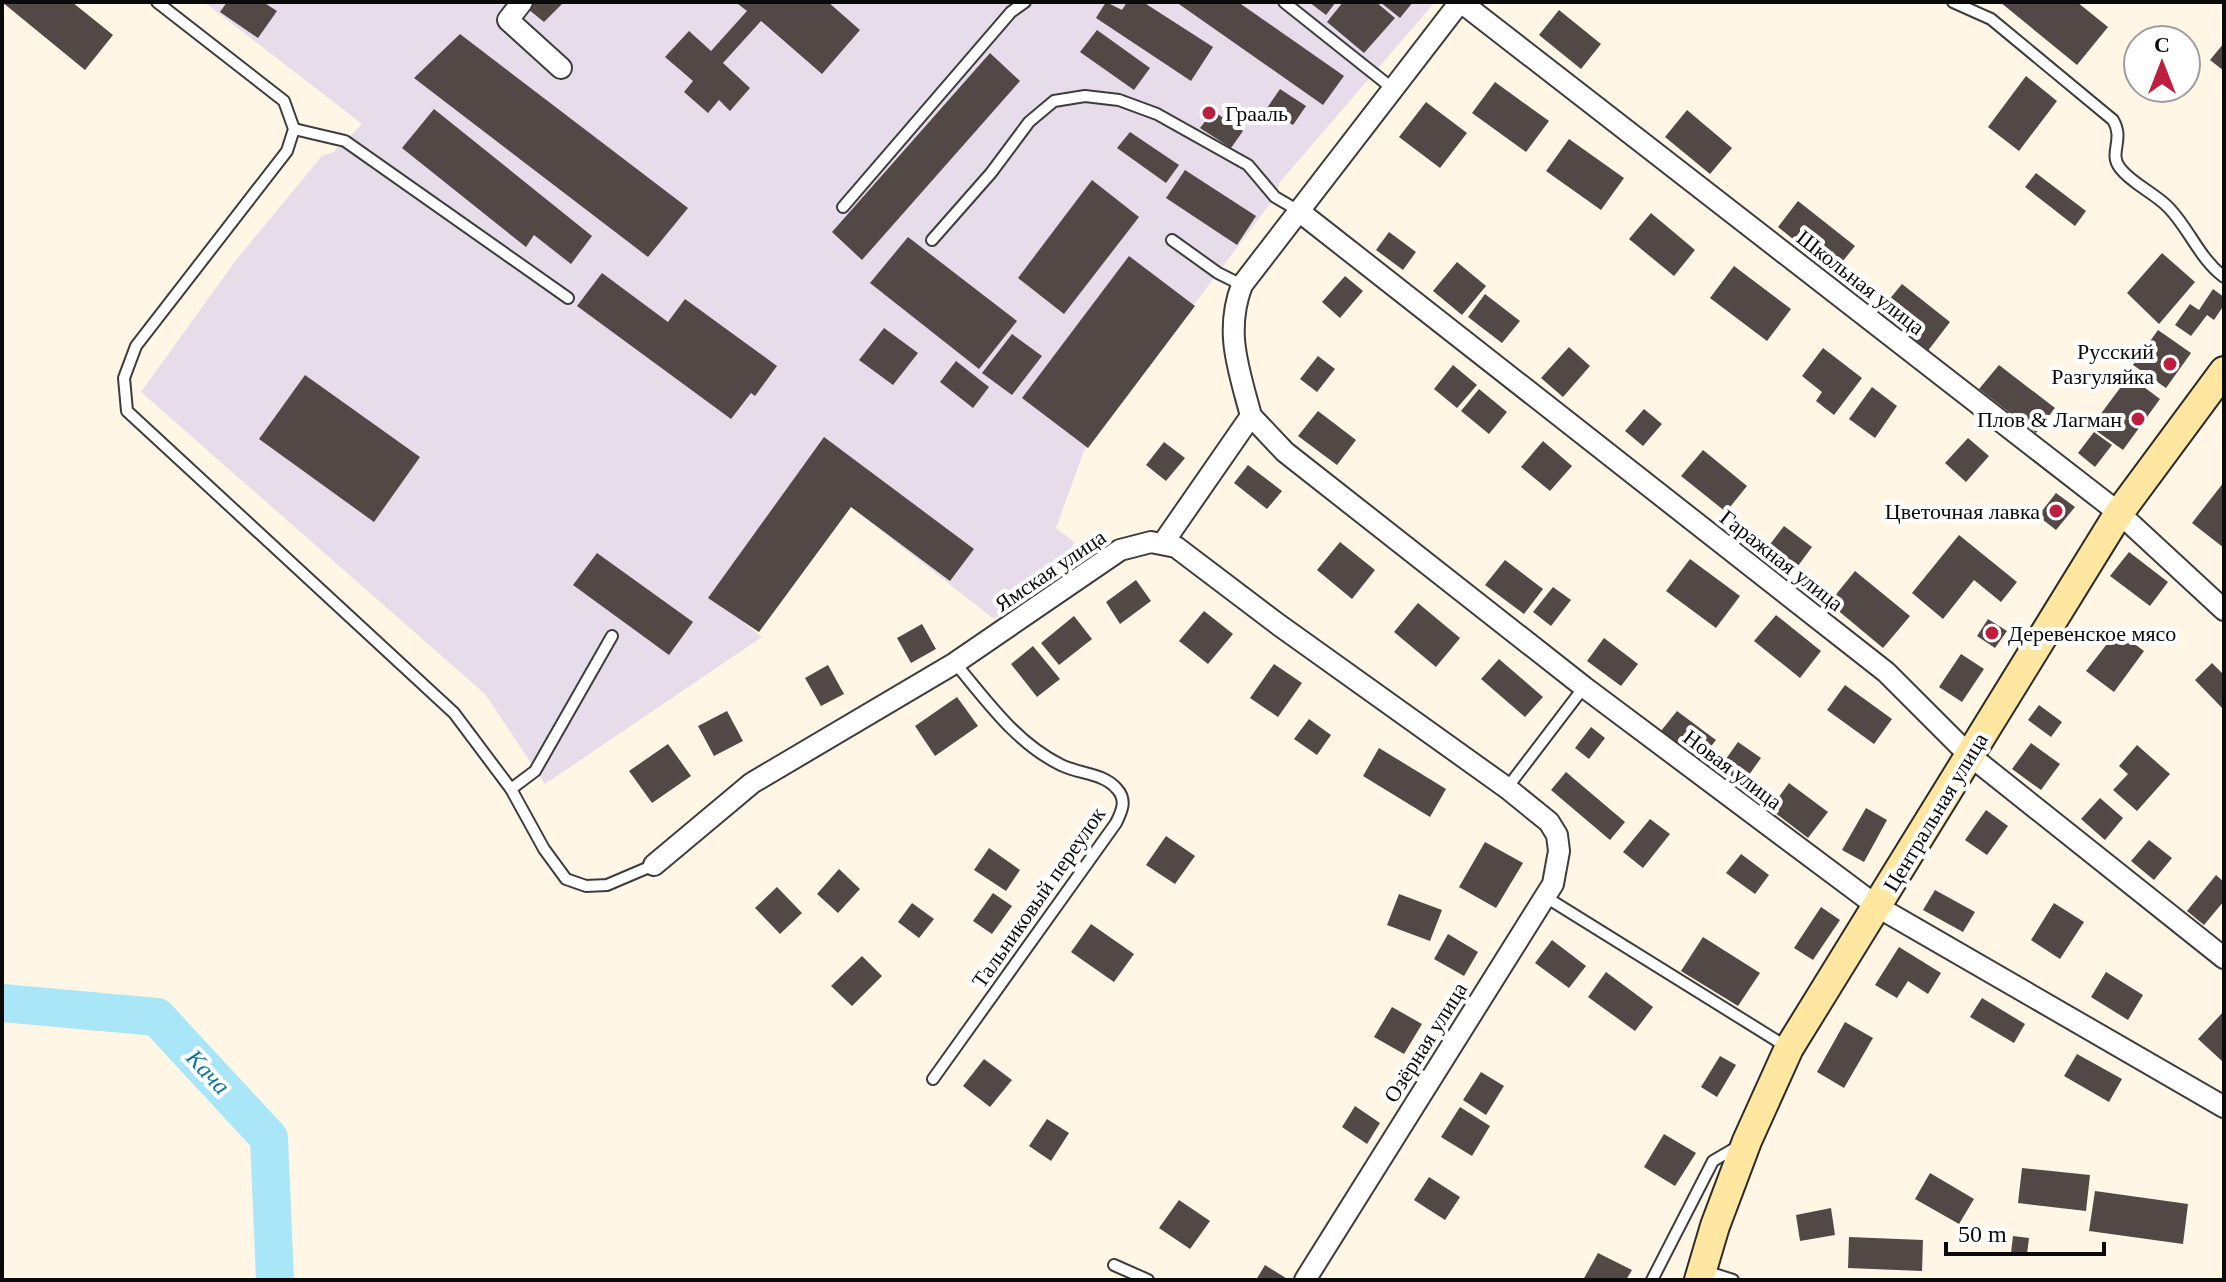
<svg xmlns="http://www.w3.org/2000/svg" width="2226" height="1282" font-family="'Times New Roman',serif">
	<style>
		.industrial { fill: #e6dcea }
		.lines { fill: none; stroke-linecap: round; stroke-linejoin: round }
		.river { stroke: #a9e7f8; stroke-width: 38 }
		.building { fill: #524946 }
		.lane-casing { stroke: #3d3d3d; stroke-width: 14 }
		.street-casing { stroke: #3d3d3d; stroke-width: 24 }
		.secondary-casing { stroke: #2c2c2c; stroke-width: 32 }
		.lane { stroke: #fff; stroke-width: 10 }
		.street { stroke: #fff; stroke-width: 20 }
		.secondary { stroke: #ffe6a1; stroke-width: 28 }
		.poi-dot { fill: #bd1e3e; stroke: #fff; stroke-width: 3 }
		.labels { text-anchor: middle; stroke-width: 8; stroke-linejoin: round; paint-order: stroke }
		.poi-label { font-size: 22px; fill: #0a0a0a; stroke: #fff; text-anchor: end }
		.street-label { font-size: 22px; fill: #0a0a0a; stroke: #fff }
		.water-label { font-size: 24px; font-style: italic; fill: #10769e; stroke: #fff }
	</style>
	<rect width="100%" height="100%" fill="#fff6e6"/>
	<polygon class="industrial" points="204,2 1435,2 1280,182 1275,197 1084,451 1056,528 1074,542 1064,565 994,619 851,507 759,632 740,620 762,637 545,784 485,694 141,392 236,260 322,156 334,152 362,124"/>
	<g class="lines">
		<polyline class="river" points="2,1003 157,1017 269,1138 275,1280"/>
	</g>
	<g class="building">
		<polygon points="2,2 72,2 113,35 85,70"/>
		<polygon points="227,2 263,2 277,11 258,38 220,12"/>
		<polygon points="535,2 560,2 562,4 544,22 528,9"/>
		<polygon points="740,2 828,2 860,30 822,74 761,21 723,63 750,88 730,111 719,100 708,113 684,92 693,81 665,57 689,31 711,51 747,11 738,4"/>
		<polygon points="1106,2 1122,10 1127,2 1143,2 1213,47 1191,81 1096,18"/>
		<polygon points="1176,2 1238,2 1344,76 1323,105"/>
		<polygon points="1309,2 1336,2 1326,15"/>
		<polygon points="1343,2 1376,2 1395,18 1364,53 1327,22"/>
		<polygon points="1380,2 1413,2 1400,18"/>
		<polygon points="2000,2 2077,2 2108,27 2077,65"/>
		<polygon points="1559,10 1601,44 1581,69 1539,35"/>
		<polygon points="1097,30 1150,68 1134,90 1080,52"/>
		<polygon points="460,34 688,208 648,257 414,78"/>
		<polygon points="2224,43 2224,71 2210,60"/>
		<polygon points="990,53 1020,81 862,260 832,232"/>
		<polygon points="2026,76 2057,101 2019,151 1988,127"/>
		<polygon points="1495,82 1549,121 1526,152 1472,113"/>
		<polygon points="1280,89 1306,106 1293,125 1267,108"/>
		<polygon points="1426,102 1467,133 1440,168 1399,137"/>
		<polygon points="434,109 592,236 571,264 534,235 526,247 402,148"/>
		<polygon points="1687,110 1732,148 1710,174 1665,137"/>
		<polygon points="1213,111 1243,131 1231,148 1200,128"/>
		<polygon points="1130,132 1179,165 1166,183 1117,148"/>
		<polygon points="1569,139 1624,178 1601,210 1546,171"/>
		<polygon points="1185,170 1256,216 1237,245 1166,198"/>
		<polygon points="2036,173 2086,211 2075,226 2025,187"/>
		<polygon points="1092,180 1139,217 1064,314 1018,278"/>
		<polygon points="1798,201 1855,246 1834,272 1778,227"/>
		<polygon points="1651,213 1695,250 1674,276 1629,239"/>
		<polygon points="1389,232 1416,252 1403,270 1376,250"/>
		<polygon points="908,237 1017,321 979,369 870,283"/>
		<polygon points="2162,253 2195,282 2159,324 2127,293"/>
		<polygon points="1129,256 1195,306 1088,448 1022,398"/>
		<polygon points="1457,262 1486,286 1462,315 1433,291"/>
		<polygon points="1734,266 1791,309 1767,341 1710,298"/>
		<polygon points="602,273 668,322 685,299 777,366 755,396 751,393 731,419 577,306"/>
		<polygon points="1345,276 1363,291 1340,318 1322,302"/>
		<polygon points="1902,284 1950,322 1927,352 1878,313"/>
		<polygon points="2213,289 2224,297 2224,305 2214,320 2207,315 2191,336 2175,325 2190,304 2199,310"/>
		<polygon points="1485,294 1520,321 1502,343 1468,317"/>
		<polygon points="884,328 918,353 893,385 859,360"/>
		<polygon points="2158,330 2191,353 2166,388 2133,365"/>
		<polygon points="1012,334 1042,356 1012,395 982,373"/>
		<polygon points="1569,347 1590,366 1563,397 1541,378"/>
		<polygon points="1823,348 1862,378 1834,415 1816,401 1822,392 1802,376"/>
		<polygon points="1318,356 1335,369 1317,392 1300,379"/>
		<polygon points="956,361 989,387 973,408 940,382"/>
		<polygon points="1453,365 1477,385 1457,408 1434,389"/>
		<polygon points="1999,365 2055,408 2036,433 1979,389"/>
		<polygon points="305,375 420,457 374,522 259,439"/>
		<polygon points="2129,376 2160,399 2123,450 2091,427"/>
		<polygon points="1872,387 1897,406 1875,438 1849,419"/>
		<polygon points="1479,389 1507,412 1489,434 1461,411"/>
		<polygon points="1644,409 1662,424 1643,446 1625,431"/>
		<polygon points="1318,411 1356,440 1337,465 1298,436"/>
		<polygon points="2094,432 2112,445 2095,467 2078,453"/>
		<polygon points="824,437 974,549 950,581 851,507 759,632 708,598"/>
		<polygon points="1968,438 1989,456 1966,482 1945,463"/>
		<polygon points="1543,441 1572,466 1550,491 1521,467"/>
		<polygon points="1164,442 1185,458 1166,481 1146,465"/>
		<polygon points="1703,450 1747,486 1726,512 1681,476"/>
		<polygon points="1248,465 1282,491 1267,509 1234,483"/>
		<polygon points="2224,482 2224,548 2192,523"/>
		<polygon points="2056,493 2075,507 2056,530 2038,516"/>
		<polygon points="1784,526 1812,547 1789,578 1761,556"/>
		<polygon points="1959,535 2017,582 2001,602 1974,580 1943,619 1912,593"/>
		<polygon points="1340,542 1375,570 1352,599 1317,570"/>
		<polygon points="2129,552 2168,582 2150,606 2110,576"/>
		<polygon points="597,553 693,622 669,655 573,585"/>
		<polygon points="1690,559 1740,596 1716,628 1666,591"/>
		<polygon points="1505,560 1543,589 1524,614 1485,585"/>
		<polygon points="1855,571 1910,616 1883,648 1829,603"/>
		<polygon points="1136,580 1151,601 1120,624 1106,602"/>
		<polygon points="1553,587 1571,600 1551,626 1533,612"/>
		<polygon points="1418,603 1460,638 1436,667 1394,632"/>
		<polygon points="1204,611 1233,634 1208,664 1179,641"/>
		<polygon points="1776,615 1821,651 1800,678 1754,641"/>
		<polygon points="1074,616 1092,639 1059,665 1041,643"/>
		<polygon points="1988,619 2007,631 1995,648 1977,636"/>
		<polygon points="922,624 936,649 911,663 897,638"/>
		<polygon points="2117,631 2144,651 2114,692 2086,671"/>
		<polygon points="1604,638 1638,664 1621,686 1587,661"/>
		<polygon points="1033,646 1060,679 1037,697 1011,664"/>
		<polygon points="1961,654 1984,669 1962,702 1939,687"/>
		<polygon points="1499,659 1543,697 1525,717 1481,679"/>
		<polygon points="2212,663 2224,675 2224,710 2195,680"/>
		<polygon points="1274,664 1302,683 1278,717 1250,698"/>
		<polygon points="828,665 844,694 821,706 805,678"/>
		<polygon points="1845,685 1892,719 1874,744 1827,710"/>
		<polygon points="957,697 978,726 935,756 915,726"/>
		<polygon points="2039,705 2062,722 2051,737 2028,720"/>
		<polygon points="727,711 743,741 714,756 698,726"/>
		<polygon points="1677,711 1716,740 1696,765 1657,736"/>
		<polygon points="1309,719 1331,735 1317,755 1294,739"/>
		<polygon points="1591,727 1605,738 1589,759 1575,748"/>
		<polygon points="1738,742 1761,758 1736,793 1713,777"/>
		<polygon points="2031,743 2060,764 2041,790 2012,769"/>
		<polygon points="668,744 691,776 652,803 629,771"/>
		<polygon points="2137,745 2170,774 2137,811 2113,790 2128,774 2119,766"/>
		<polygon points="1379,748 1446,789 1430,817 1363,776"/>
		<polygon points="1566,772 1625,822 1610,840 1551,790"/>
		<polygon points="1789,783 1828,812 1808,838 1770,809"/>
		<polygon points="2100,798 2123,818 2105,840 2081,819"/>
		<polygon points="1866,808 1887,820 1864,862 1842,850"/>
		<polygon points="1986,810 2008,826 1987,855 1965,840"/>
		<polygon points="1650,819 1670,834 1643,868 1623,852"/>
		<polygon points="1166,836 1195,856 1175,884 1146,865"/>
		<polygon points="2149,840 2172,858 2154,880 2131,861"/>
		<polygon points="1485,842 1523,863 1496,908 1459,887"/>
		<polygon points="989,848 1020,870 1006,891 974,870"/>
		<polygon points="1741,854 1769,875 1755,894 1726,873"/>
		<polygon points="839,869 860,889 838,913 817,894"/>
		<polygon points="2216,875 2224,882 2224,901 2204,925 2187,911"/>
		<polygon points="777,887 802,913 780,934 755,908"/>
		<polygon points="1935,890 1975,912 1963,932 1923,910"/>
		<polygon points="993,893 1012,906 992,934 973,921"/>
		<polygon points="1399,894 1442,910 1430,941 1387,925"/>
		<polygon points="912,903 934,919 919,938 898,922"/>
		<polygon points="2054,903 2084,922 2060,959 2031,940"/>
		<polygon points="1821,907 1840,920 1813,960 1794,948"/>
		<polygon points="1091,924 1134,954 1114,982 1071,952"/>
		<polygon points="1448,934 1478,952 1464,976 1434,959"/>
		<polygon points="1703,937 1760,973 1738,1006 1681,971"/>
		<polygon points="1552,940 1586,966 1569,988 1535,963"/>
		<polygon points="1899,947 1941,973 1928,994 1908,981 1897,998 1875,985"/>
		<polygon points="862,956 882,976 852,1006 831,986"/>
		<polygon points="1606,972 1653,1007 1635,1031 1588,997"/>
		<polygon points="2106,972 2143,995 2128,1020 2091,997"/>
		<polygon points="1982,998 2025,1024 2014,1043 1970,1017"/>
		<polygon points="1392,1007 1422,1024 1404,1054 1374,1037"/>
		<polygon points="2224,1011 2224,1059 2222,1061 2198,1039"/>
		<polygon points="1845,1022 1873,1038 1844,1088 1817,1072"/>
		<polygon points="2077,1054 2122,1079 2109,1102 2064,1076"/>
		<polygon points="1720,1056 1736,1065 1717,1097 1701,1087"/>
		<polygon points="984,1059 1012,1080 990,1107 963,1086"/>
		<polygon points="1481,1072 1504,1086 1486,1115 1463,1100"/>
		<polygon points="1355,1106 1380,1123 1367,1144 1342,1127"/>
		<polygon points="1460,1107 1490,1126 1472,1156 1441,1137"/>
		<polygon points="1047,1119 1069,1133 1051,1161 1029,1146"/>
		<polygon points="1664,1134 1696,1153 1675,1186 1644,1167"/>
		<polygon points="2022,1168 2090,1175 2086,1211 2018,1203"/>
		<polygon points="1930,1173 1974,1199 1959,1224 1915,1199"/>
		<polygon points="1429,1177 1460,1197 1445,1220 1414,1200"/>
		<polygon points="2095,1191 2188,1204 2183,1244 2089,1231"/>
		<polygon points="1179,1200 1210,1221 1190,1249 1159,1228"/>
		<polygon points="1831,1208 1835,1235 1800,1241 1796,1215"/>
		<polygon points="2013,1236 2029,1238 2027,1254 2011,1253"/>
		<polygon points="1849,1237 1923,1240 1922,1271 1848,1268"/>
		<polygon points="1598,1253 1632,1270 1626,1280 1583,1280"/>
		<polygon points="1265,1265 1289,1280 1256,1280"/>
	</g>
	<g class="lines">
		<g class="lane-casing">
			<g id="lane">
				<polyline points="157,2 284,101 294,129 287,151 136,346 124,378 127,411 454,713 511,789 544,849 566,879 586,886 607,885 654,865"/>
				<polyline points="1284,2 1392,88"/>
				<path d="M 1953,2 L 1991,19 L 2113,120 C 2125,140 2108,153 2120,168 C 2132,184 2155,193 2169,208 C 2190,230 2199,258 2224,277"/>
				<polyline points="294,129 345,141 568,298"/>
				<polyline points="843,207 1011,12 1025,2"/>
				<polyline points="932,240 991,173 1029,122 1054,101 1085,96 1119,100 1157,114 1248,165 1275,197 1299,211"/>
				<polyline points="1172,240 1218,273 1242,285"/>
				<polyline points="1507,788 1584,687"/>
				<polyline points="511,789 535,771 612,636"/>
				<polyline points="1544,896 1787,1047"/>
				<path d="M 933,1079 L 1116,823 C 1122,811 1127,800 1117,789 C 1104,773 1079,774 1061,765 C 1016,743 987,701 955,663"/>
				<polyline points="1114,1265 1148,1280"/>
				<polyline points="1705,1271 1733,1280"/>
				<polyline points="1652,1280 1713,1161 1737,1147"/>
			</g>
		</g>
		<g class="street-casing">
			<g id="street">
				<polyline points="522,2 508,20 561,68"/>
				<polyline points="1461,2 2119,513 2224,610"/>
				<polyline points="1300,212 1886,672 1968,754 2224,958"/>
				<polyline points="1251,416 1285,452 1584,687 1878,907 2224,1107"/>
				<path d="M 1163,543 L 1251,416 C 1239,370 1224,332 1242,285 L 1460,2"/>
				<polyline points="654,865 752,783 955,663 1120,550 1151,542 1176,547 1279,625 1507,788 1549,822 1557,835 1559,851 1553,884 1305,1280"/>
			</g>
		</g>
		<g class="secondary-casing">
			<polyline id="secondary" points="1699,1280 1715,1226 1747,1141 1789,1048 2119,513 2224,371"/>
		</g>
		<use href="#lane" class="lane"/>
		<use href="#street" class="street"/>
		<use href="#secondary" class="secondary"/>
	</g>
	<g class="poi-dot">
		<circle cx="1209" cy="113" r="8"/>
		<circle cx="2170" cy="364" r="8"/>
		<circle cx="2138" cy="419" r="8"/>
		<circle cx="2056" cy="511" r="8"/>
		<circle cx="1992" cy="633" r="8"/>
	</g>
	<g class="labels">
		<g class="poi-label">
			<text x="1225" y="121" text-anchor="start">Грааль</text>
			<text x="2154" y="359">Русский<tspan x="2154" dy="25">Разгуляйка</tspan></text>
			<text x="2122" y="427">Плов &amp; Лагман</text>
			<text x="2040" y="519">Цветочная лавка</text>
			<text x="2008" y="641" text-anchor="start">Деревенское мясо</text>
		</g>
		<g class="street-label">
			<text transform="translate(1861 282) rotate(38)" y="8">Школьная улица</text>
			<text transform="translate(1782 560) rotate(38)" y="8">Гаражная улица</text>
			<text transform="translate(1050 570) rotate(-34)" y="8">Ямская улица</text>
			<text transform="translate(1733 769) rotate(37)" y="8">Новая улица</text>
			<text transform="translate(1935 812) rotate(-59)" y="8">Центральная улица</text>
			<text transform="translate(1038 897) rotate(-55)" y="8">Тальниковый переулок</text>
			<text transform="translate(1425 1042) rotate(-58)" y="8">Озёрная улица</text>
		</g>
		<g class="water-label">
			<text transform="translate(208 1072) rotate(47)" y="8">Кача</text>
		</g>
	</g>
	<rect width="2226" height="1282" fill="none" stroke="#0a0a0a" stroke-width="8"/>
	<g transform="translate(2162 64)"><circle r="38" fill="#ffffff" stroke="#9d9d9d" stroke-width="2"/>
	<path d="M0-6L14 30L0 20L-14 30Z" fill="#bd1e3e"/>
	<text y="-12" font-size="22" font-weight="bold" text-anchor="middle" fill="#0a0a0a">С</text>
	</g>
	<path d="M1946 1242v12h158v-12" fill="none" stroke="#0a0a0a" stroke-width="4"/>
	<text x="1958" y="1242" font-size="24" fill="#0a0a0a" stroke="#ffffff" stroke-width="6" paint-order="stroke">50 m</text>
</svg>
